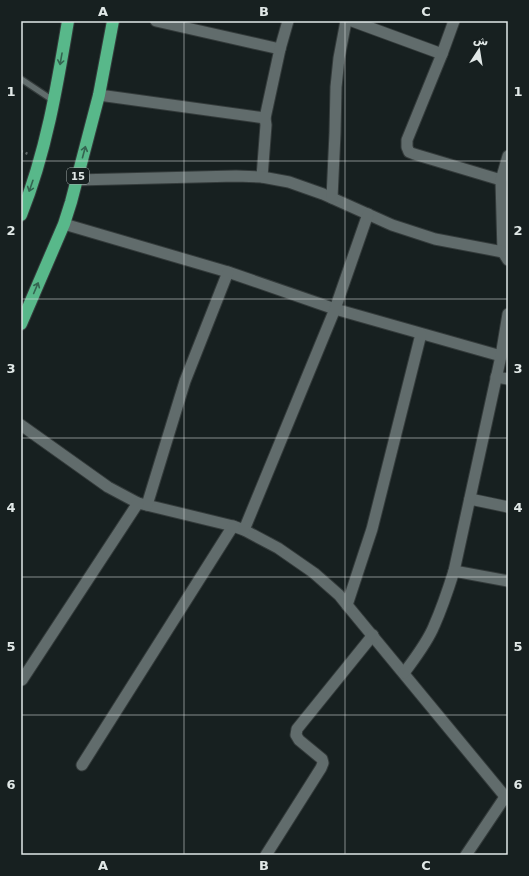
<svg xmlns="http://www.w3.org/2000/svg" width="529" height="876" font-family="'DejaVu Sans',Cairo,sans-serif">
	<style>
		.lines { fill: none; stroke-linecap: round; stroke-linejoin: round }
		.lane-casing { stroke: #343b3b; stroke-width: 8 }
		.street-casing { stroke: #343b3b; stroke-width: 13 }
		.highway-casing { stroke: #343b3b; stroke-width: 14 }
		.path { stroke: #5e6666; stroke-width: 2.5; stroke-dasharray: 2 3; stroke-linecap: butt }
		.lane { stroke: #616c6c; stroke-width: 5.5 }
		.street { stroke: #616c6c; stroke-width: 11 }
		.highway { stroke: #58b88a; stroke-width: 12 }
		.oneway { stroke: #346450 }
		.grid { fill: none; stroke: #e1e8e7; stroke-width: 1; stroke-opacity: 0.55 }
		.labels { text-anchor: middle; stroke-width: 3.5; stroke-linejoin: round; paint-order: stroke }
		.shield { fill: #172020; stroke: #a4acab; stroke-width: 1 }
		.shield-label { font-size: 10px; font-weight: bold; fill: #e1e8e7 }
		.neatline { fill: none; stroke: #e1e8e7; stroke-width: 1.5 }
		.grid-label { font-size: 13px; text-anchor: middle; font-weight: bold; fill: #e1e8e7 }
	</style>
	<rect width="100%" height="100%" fill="#172020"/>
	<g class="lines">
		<g class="lane-casing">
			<polyline id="lane" points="21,79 54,101"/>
		</g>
		<g class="street-casing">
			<g id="street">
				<polyline points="156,21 280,49"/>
				<polyline points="352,21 442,54"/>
				<polyline points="454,21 442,54 407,140 407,147 409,152 414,154 501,180"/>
				<polyline points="99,95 265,118"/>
				<polyline points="508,156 501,180 503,252 508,260"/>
				<polyline points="262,177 266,125 265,118 280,49 288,21"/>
				<polyline points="77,180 236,176 262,177 289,182 323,194 392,225 435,239 503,252"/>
				<polyline points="332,198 335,133 336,87 339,58 346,21"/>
				<polyline points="64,224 228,272 335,309 501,356"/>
				<polyline points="496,377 508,379"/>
				<polyline points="21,425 108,487 138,503 233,526 244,530 278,548 314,573 339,595 347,605 508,800"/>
				<polyline points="470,499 508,507"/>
				<polyline points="147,505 185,381 228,272"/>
				<polyline points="244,530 335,309 368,214"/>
				<polyline points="454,571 508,581"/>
				<polyline points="347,605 372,529 421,334"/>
				<path d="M 404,673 C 415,658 427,643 434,626 C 442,608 448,590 454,571 L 501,356 L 508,314"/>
				<polyline points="22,680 138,503"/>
				<polyline points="82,765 233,526"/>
				<polyline points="266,855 321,768 323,763 322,759 299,740 296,735 297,729 373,635"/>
				<polyline points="466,855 505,797"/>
			</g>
		</g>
		<g class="highway-casing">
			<g id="highway">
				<path d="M 21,215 C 46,153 57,87 68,21"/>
				<polyline points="21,324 64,224 71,202 99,95 113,21"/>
			</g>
		</g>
		<polyline class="path" points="21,151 28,154"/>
		<use href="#lane" class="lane"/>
		<use href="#street" class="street"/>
		<use href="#highway" class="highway"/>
	</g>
	<defs><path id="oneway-shaft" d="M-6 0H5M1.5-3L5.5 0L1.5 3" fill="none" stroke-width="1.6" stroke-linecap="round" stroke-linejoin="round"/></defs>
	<g class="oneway">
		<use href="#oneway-shaft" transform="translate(61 59) rotate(100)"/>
		<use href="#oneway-shaft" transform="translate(84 152) rotate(-75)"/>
		<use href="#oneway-shaft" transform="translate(31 186) rotate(109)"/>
		<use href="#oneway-shaft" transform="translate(36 288) rotate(-67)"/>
	</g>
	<path class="grid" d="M 184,21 L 184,855M 345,21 L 345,855M 21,161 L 508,161M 21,299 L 508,299M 21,438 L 508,438M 21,577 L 508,577M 21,715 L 508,715"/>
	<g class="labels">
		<rect class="shield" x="67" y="168" width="22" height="16" rx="3"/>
		<g class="shield-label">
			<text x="78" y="180">15</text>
		</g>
	</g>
	<rect width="529" height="876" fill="none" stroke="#172020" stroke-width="44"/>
	<g transform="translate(479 50) rotate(12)" stroke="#172020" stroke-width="3" paint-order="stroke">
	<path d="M0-3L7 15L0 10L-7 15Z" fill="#e1e8e7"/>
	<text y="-6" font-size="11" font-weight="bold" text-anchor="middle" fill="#e1e8e7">ش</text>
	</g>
	<rect x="22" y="22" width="485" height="832" class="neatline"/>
	<g class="grid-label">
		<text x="103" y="16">A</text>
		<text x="264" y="16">B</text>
		<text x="426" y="16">C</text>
		<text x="11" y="96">1</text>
		<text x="518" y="96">1</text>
		<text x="11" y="235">2</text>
		<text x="518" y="235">2</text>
		<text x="11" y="373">3</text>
		<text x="518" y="373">3</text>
		<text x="11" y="512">4</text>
		<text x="518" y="512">4</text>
		<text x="11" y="651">5</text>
		<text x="518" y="651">5</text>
		<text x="11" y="789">6</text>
		<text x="518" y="789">6</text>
		<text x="103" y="870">A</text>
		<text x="264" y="870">B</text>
		<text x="426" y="870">C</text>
	</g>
</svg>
